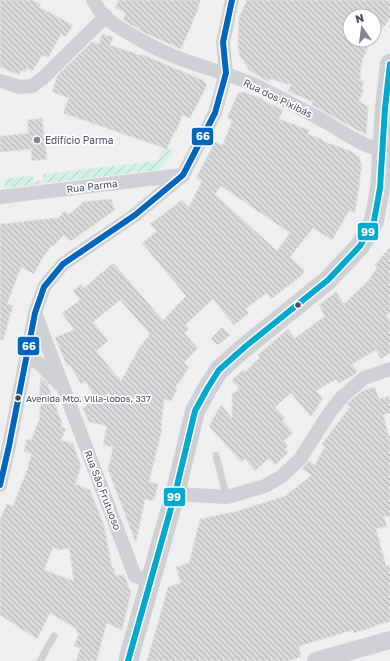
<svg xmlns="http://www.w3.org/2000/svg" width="390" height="661" font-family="'Golos Text',sans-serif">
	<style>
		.garden { fill: url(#garden-furrows) }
		.building { fill: url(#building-back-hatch); stroke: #e1e1e2; fill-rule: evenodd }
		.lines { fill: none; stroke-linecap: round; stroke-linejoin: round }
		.service { stroke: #d0d1d5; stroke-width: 7 }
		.minor { stroke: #d0d1d5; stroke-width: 14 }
		.tertiary { stroke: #d0d1d5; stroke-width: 18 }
		.secondary { stroke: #cfd0d5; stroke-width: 20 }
		.bus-1-casing { stroke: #fff; stroke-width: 9 }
		.bus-2-casing { stroke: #fff; stroke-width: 9 }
		.bus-1 { stroke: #0065bd; stroke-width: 6 }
		.bus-2 { stroke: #00a9ce; stroke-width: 6 }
		.poi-dot { fill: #828690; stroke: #fff; stroke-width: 1.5 }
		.bus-dot { fill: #464d5d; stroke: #fff; stroke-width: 1.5 }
		.labels { text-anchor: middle; stroke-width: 3.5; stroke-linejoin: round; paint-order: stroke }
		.bus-label { font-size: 9px; fill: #464d5d; stroke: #fff; text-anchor: start }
		.street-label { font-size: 10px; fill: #464d5d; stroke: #fff }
		.poi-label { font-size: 10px; fill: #464d5d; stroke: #fff; text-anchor: start }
		.line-badge { stroke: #fff; stroke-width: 1.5 }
		.badge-label { font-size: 11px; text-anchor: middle; font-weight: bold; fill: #fff }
	</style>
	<defs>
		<pattern id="garden-furrows" width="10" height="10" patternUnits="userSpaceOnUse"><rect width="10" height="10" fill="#d2f0e3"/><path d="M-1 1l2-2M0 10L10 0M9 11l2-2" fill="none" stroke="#b6cfc5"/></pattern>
		<pattern id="building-back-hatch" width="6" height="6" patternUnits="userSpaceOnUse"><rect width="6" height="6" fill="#d8d8db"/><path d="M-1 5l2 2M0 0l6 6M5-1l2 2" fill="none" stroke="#b1b1b5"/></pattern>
	</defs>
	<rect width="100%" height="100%" fill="#f0efef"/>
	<polygon class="garden" points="164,148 175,150 158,170 5,188 4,179 33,176 33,182 43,180 43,174 157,161"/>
	<g class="building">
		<polygon points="0,0 32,0 41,4 39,7 73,25 66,37 61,34 48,58 42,55 33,71 27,68 25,72 22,70 19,75 0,67"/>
		<polygon points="119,0 201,0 198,6 199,7 181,49 147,34 123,20 126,13 115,8"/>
		<polygon points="247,0 390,0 390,18 383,28 374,24 374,16 350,16 350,40 371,40 362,60 360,80 364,82 361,88 364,89 359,101 368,107 366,135 312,105 313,102 288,91 291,85 270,79 269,82 249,70 239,54 238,44 239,18"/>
		<polygon points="102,34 113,37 110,45 140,55 141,54 202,80 207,85 190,118 182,115 176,132 174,132 167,149 63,113 69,98 52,92 57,76 92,42 99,44"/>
		<path d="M 244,92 L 263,99 L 262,100 L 283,110 L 279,119 L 309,130 L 308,134 L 323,140 L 322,141 L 351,151 L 359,157 L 362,165 L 355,213 L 349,211 L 332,240 L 313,228 L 290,257 L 305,271 L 302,275 L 271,299 L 267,293 L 245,309 L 249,313 L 234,325 L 213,299 L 185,325 L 189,329 L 184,333 L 198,348 L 184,362 L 189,368 L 175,388 L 177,389 L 171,401 L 164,399 L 161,429 L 162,429 L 149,482 L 158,484 L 154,501 L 145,499 L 136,543 L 108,470 L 113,447 L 103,445 L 107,426 L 89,422 L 83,409 L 95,397 L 85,381 L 81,384 L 70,365 L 67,366 L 55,337 L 74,330 L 62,313 L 80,300 L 73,291 L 81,284 L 84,288 L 113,263 L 163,320 L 186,296 L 142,243 L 157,231 L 150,224 L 182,200 L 189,207 L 202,181 L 196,178 L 215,142 L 223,145 L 232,120 L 227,118 L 238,93 ZM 221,186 L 290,233 L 277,251 L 215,194 ZM 120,300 L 150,334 L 139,348 L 121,381 L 96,351 L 108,341 L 93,322 Z"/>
		<polygon points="42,118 47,159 32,161 31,149 0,152 0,136 29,133 27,120"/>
		<polygon points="111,199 115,210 71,241 63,235 54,246 52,245 42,259 34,274 21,267 7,304 13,306 3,340 0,340 0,224 56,218 58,219 64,211 69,215 83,202"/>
		<polygon points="390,247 390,312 386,315 390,320 390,353 381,359 376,350 352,364 357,372 355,374 339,383 336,379 316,391 323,398 311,417 291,393 275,407 285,418 282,420 293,433 284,441 288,446 285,449 288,453 275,465 270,459 268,460 268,459 255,471 245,459 241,462 209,426 221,405 232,418 232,394 239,389 232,380 243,370 245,372 260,357 258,355 288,329 295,338 325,316 319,305 336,292 344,304 368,281 377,268 375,265"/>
		<polygon points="222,327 230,335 218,345 211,338"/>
		<path d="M 41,377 L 47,383 L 62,423 L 61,427 L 66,429 L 61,440 L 73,444 L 81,466 L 75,484 L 90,490 L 104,525 L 112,568 L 114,568 L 115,575 L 124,575 L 131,592 L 122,630 L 107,623 L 96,661 L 76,661 L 80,648 L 74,646 L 79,634 L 76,632 L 77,629 L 50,613 L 37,639 L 0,615 L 0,520 L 7,504 L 13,506 L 29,465 L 28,465 L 32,454 L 24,451 L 27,439 L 31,440 L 39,420 L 41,396 L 39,396 ZM 53,547 L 59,550 L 69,548 L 74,581 L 44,570 Z"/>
		<polygon points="375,387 379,399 390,396 390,413 383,415 390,439 390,516 384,517 387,526 376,529 386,566 390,565 390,621 354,633 353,630 299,646 301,657 286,661 147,661 168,587 181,583 176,567 189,563 200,519 238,511 285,496 312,475 302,469 309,461 315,465 325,446 322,444 350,407 347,405 349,402 362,391"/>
	</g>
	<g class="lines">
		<g class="service">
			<polyline points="216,455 225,491 227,497"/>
			<polyline points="40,661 54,636"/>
		</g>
		<g class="minor">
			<path d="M 93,0 C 99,11 109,22 120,28 C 136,38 154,48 171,55 C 199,67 229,73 257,86 C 279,97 302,109 324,121 C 343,132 368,150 390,152"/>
			<polyline points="0,81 20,87 32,86 43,78 106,16"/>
			<polyline points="0,197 183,175"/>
			<polyline points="35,313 135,576 150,582"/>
			<polyline points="26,356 40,364 59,384"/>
			<polyline points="0,485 9,446 35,313 44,287 63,264 135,215 183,175 215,113 226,73 223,42 232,0"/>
			<polyline points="175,494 227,497 265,486 282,476 300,459 330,412 343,396 364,378 390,369"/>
		</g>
		<polyline class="tertiary" points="316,661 390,640"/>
		<polyline class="secondary" points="128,661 175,494 195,411 207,389 219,370 246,346 328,280 360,246 374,221 380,188 385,108 390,64"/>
		<g class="bus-1-casing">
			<polyline id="bus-1" points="0,485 9,446 35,313 44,287 63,264 135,215 183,175 215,113 226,73 223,42 232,0"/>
		</g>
		<g class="bus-2-casing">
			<polyline id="bus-2" points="128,661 175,494 195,411 207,389 219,370 246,346 328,280 360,246 374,221 380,188 385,108 390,64"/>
		</g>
		<use href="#bus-1" class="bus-1"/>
		<use href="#bus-2" class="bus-2"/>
	</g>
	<circle class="poi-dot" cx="37" cy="140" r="4"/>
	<g class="bus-dot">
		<circle cx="298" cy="305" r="3.5"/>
		<circle cx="18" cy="398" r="3.5"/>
	</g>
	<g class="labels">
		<g class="bus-label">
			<text x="26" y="402">Avenida Mto. Villa-lobos, 337</text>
		</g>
		<g class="street-label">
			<text transform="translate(278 98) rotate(26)" y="4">Rua dos Pixibás</text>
			<text transform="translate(92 186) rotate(-7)" y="4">Rua Parma</text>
			<text transform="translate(103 490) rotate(69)" y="4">Rua São Frutuoso</text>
		</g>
		<g class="poi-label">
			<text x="45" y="144">Edifício Parma</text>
		</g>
	</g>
	<g class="line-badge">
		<rect x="191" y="127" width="23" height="19" rx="4" fill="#0065bd"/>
		<rect x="357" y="222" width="22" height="19" rx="4" fill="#00a9ce"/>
		<rect x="17" y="336" width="23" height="20" rx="4" fill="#0065bd"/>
		<rect x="163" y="487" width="23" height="20" rx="4" fill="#00a9ce"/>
	</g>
	<g class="badge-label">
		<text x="203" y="140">66</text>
		<text x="368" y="236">99</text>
		<text x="29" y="350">66</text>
		<text x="174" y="501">99</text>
	</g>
	<g transform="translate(362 28) rotate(346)"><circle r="19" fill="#ffffff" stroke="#b5b8be"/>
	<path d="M0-3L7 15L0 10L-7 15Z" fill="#828690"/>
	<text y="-6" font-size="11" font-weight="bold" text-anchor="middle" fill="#464d5d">N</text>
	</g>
</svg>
